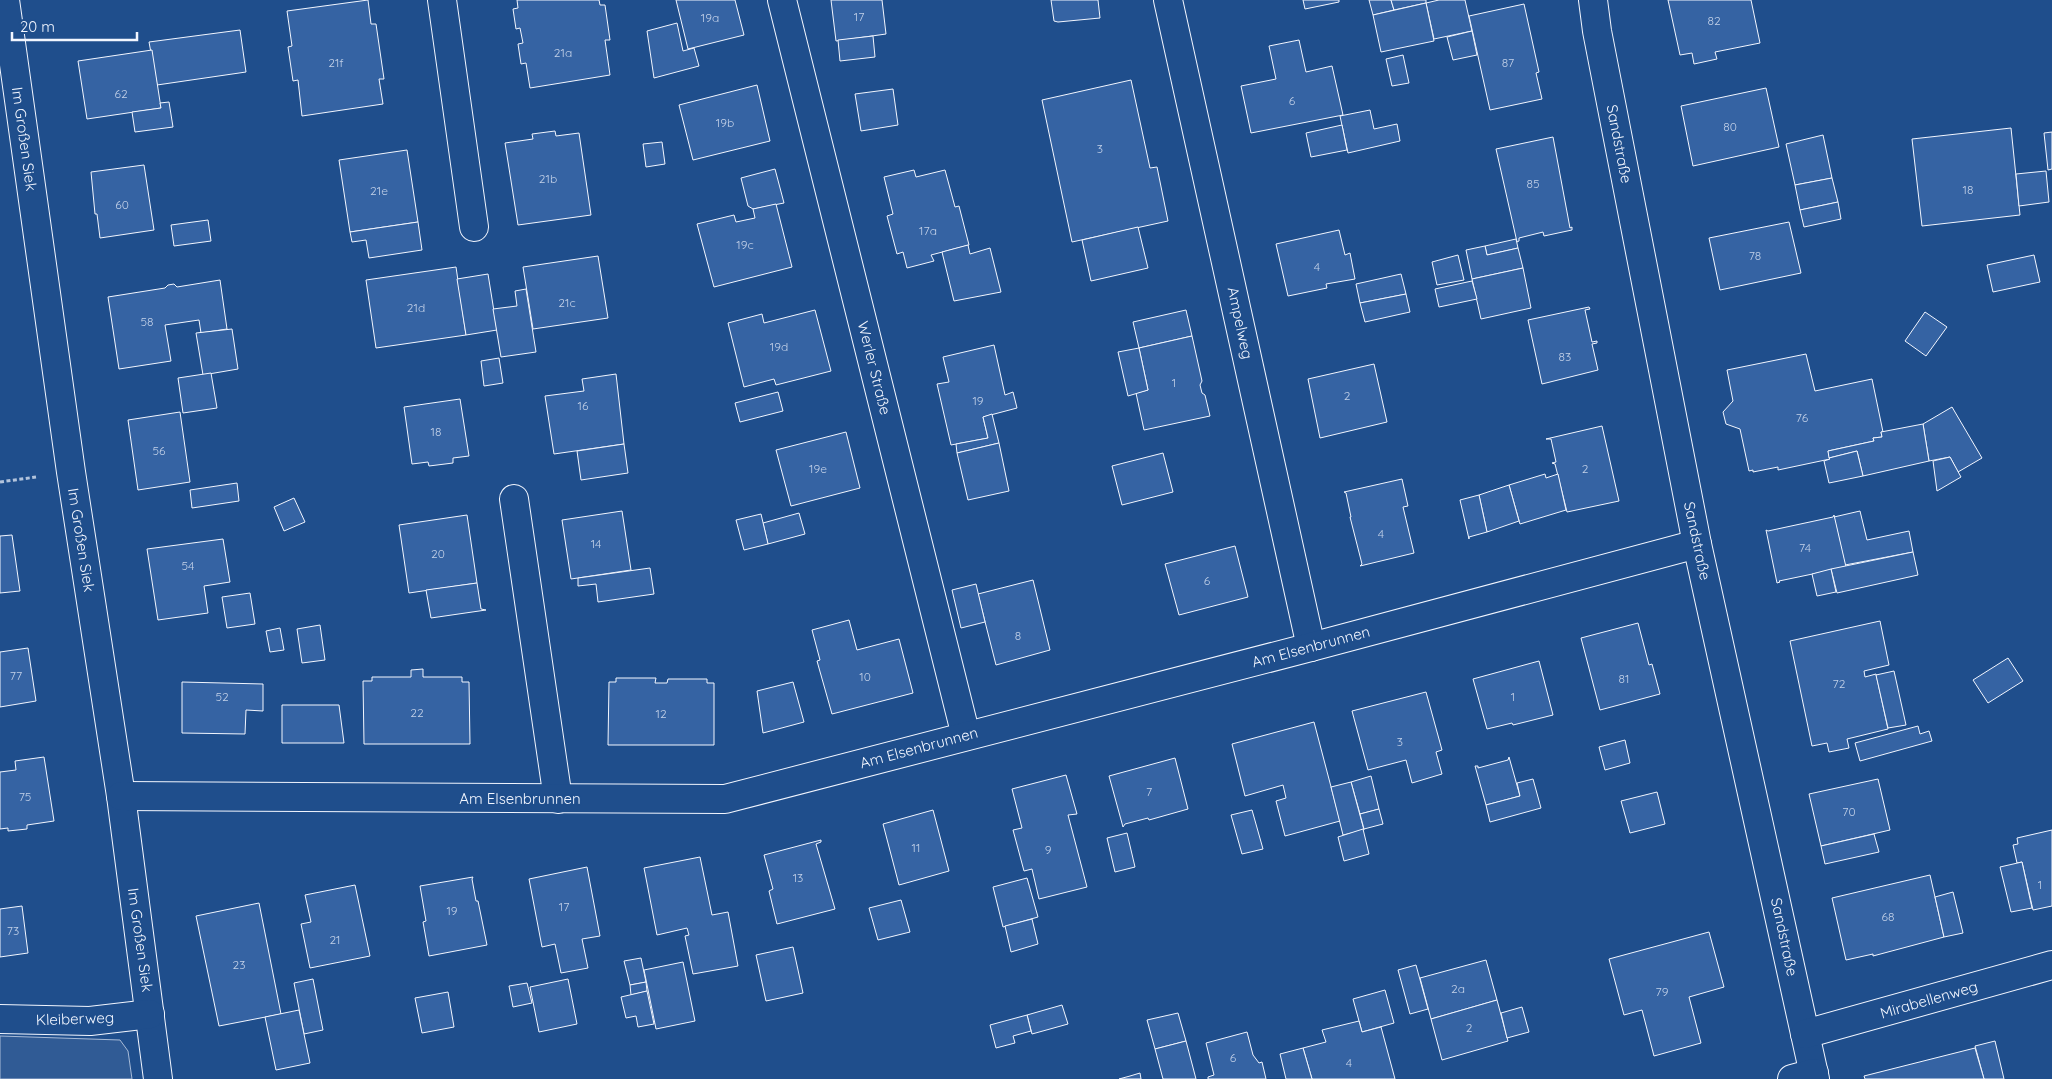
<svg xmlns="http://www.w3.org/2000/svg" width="2052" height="1079" font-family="Quicksand,sans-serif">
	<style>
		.built { fill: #305b95; stroke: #a8bbd7 }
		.building { fill: #3563a3; stroke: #f2f6ff }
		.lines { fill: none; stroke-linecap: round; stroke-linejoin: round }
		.minor-casing { stroke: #f2f6ff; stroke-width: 30 }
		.path { stroke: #b3c4dc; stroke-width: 3; stroke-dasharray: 4 2.5; stroke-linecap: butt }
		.minor { stroke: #1f4e8c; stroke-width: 28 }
		.labels { text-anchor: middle; stroke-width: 4; stroke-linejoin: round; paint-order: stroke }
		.number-label { font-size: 12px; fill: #c3d1e8 }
		.street-label { font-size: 15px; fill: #f2f6ff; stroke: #1f4e8c }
	</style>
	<rect width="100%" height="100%" fill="#1f4e8c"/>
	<polygon class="built" points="0,1036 120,1040 128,1051 132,1079 0,1079"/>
	<g class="building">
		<polygon points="368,0 371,24 376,24 384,79 379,79 383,104 302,116 298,80 293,81 288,47 292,46 287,11"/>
		<polygon points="517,0 599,0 600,5 605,5 610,40 605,40 610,75 530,88 526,63 521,64 518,44 523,43 520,28 516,29 513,9 518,8"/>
		<polygon points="676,0 735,0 744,35 688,49"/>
		<polygon points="831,0 882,0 886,34 836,41"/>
		<polygon points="1051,0 1098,0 1100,18 1058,22 1054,21"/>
		<polygon points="1303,0 1339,0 1339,2 1305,9"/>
		<polygon points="1369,0 1391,0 1394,10 1373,15"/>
		<polygon points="1391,0 1426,0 1426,3 1394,10"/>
		<polygon points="1439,0 1465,0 1472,31 1434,39 1426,3"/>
		<polygon points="1668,0 1751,0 1760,43 1715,52 1717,59 1694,64 1692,53 1680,55"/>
		<polygon points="1426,3 1434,41 1381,52 1373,15"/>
		<polygon points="1524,4 1539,72 1536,73 1542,99 1490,110 1469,16"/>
		<polygon points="677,23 683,51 694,48 699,66 654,78 647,31"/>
		<polygon points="240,30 246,72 157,85 149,42"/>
		<polygon points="1472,31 1477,55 1453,60 1447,37"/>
		<polygon points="873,36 875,57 840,61 838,40"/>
		<polygon points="1299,40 1306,72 1332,66 1343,115 1251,133 1241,86 1276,79 1269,46"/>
		<polygon points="152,50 161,108 87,119 78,61"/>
		<polygon points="1403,55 1409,83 1392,86 1386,59"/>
		<polygon points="1131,80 1150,168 1157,167 1168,221 1072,242 1042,100"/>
		<polygon points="757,85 770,141 693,160 679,105"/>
		<polygon points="1766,88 1779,147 1693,166 1681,106"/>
		<polygon points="893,89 898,125 861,131 855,94"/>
		<polygon points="169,102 173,127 135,132 132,112 161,108 160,103"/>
		<polygon points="1370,110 1374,129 1397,124 1400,141 1348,153 1340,116"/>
		<polygon points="1342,125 1347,150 1311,157 1306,133"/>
		<polygon points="2011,128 2020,215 1922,226 1912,139"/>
		<polygon points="555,131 556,136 579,133 591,215 518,225 505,143 533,139 532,134"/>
		<polygon points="2052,132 2052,169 2048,170 2044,133"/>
		<polygon points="1823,135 1832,178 1795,185 1786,144"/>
		<polygon points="1553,137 1570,228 1572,227 1572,230 1544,236 1543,232 1519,238 1519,241 1517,242 1496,149"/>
		<polygon points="662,142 665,164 646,167 643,144"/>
		<polygon points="407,150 418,222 350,232 339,160"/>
		<polygon points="144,165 154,230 100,238 97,214 95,214 91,172"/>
		<polygon points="775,169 784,203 753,209 748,206 741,178"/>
		<polygon points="914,170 916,177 945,170 955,207 959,206 969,245 931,255 934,261 907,268 903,252 897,254 887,216 893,214 884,177"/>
		<polygon points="2046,171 2049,202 2019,206 2016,174"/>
		<polygon points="1832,178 1838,202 1800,210 1795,185"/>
		<polygon points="1838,202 1841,219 1804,227 1800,210"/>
		<polygon points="776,204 792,267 714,287 697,224 734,215 736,222 755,218 753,209"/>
		<polygon points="208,220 211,241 174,246 171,225"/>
		<polygon points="418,222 422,250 369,258 366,240 352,242 350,232"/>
		<polygon points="1789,222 1801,273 1720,290 1709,238"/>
		<polygon points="1138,227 1148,268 1091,281 1082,240"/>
		<polygon points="1339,230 1345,255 1350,253 1355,279 1326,284 1327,288 1288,296 1276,244"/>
		<polygon points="1516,239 1518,248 1487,255 1485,246"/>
		<polygon points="968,245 970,254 990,248 1001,292 954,301 942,252"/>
		<polygon points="1485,246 1487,255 1518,248 1523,268 1472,279 1466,250"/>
		<polygon points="1458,255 1464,280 1437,285 1432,262"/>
		<polygon points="2034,255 2040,282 1993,292 1987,265"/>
		<polygon points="598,256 608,318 533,329 523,267"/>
		<polygon points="456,267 466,335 376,348 366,280"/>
		<polygon points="1523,268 1531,308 1481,319 1472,279"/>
		<polygon points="488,274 497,330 466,335 457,279"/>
		<polygon points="1401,274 1406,294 1360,303 1356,284"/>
		<polygon points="220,280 227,329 201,333 199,320 165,325 171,361 119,369 108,297 165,288 168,285 174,284 177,287"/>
		<polygon points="1472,281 1477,299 1439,307 1435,289"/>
		<polygon points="526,289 536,352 501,357 493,309 517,306 515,291"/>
		<polygon points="1406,294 1410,312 1365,322 1360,303"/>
		<polygon points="1589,307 1590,309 1585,310 1592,342 1597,341 1597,343 1592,344 1598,370 1542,384 1528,320"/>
		<polygon points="815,310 831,371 776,385 774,379 744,387 728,323 762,314 764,323"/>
		<polygon points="1186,310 1192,336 1139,348 1133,322"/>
		<polygon points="1925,312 1947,327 1926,356 1905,341"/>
		<polygon points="232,329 238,369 203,375 196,333"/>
		<polygon points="1192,336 1202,381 1200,385 1202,393 1205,395 1210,416 1144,430 1136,393 1148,390 1139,348"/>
		<polygon points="994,345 1005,395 1013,392 1017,408 983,417 988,438 951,445 937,384 949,382 943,357"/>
		<polygon points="1139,348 1148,390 1128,396 1118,352"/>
		<polygon points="1806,354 1815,391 1872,379 1883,432 1881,432 1882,437 1873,438 1874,441 1828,451 1830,459 1778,470 1778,467 1753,472 1753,470 1749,471 1740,429 1726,424 1723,412 1733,401 1727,370"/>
		<polygon points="499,358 503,383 484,386 481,361"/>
		<polygon points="1374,364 1387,422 1320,438 1308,379"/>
		<polygon points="211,373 217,408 183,413 178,378"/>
		<polygon points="616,374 624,444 554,454 545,396 584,391 582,379"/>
		<polygon points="778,392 783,411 740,422 735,403"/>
		<polygon points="460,399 469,456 453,458 453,463 429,466 428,462 412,464 404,407"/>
		<polygon points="1952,407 1982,458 1958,472 1950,457 1929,461 1923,424"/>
		<polygon points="180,412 190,482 138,490 128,420"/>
		<polygon points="992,414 999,443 957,453 956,444 988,438 983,417"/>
		<polygon points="1923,424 1929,461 1863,476 1857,451 1829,458 1828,451 1874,441 1873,438 1882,437 1881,432"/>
		<polygon points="1602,426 1619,501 1567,512 1555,464 1552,463 1556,462 1551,439 1546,439"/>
		<polygon points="846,432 860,488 791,506 776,450"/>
		<polygon points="999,443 1009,491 968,500 957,453"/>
		<polygon points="624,444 628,473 581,480 577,451"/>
		<polygon points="1857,451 1863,476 1829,483 1824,461 1830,459 1829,458"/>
		<polygon points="1163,453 1173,492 1122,505 1112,466"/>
		<polygon points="1950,457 1961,477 1937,491 1933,461"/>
		<polygon points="1545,474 1546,478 1558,474 1566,510 1520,524 1509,485"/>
		<polygon points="1402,479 1408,506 1403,507 1414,553 1360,566 1362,564 1350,517 1351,517 1346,493 1344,492"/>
		<polygon points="237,483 239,501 192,508 190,490"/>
		<polygon points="1509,485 1519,521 1487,532 1479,495"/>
		<polygon points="1479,495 1487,532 1469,537 1469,539 1460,500"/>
		<polygon points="294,498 305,522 284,531 274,507"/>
		<polygon points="622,511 631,570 571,579 562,520"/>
		<polygon points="1860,511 1867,540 1909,531 1913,552 1845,565 1834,517"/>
		<polygon points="799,513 805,534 768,544 763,523"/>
		<polygon points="761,514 768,544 744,550 736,520"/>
		<polygon points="467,515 477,583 409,593 399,525"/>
		<polygon points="1834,515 1846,567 1779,581 1780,582 1777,583 1766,530 1768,531 1833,517"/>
		<polygon points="12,535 20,591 0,593 0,536"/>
		<polygon points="223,539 230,582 204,586 208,613 158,620 147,549"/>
		<polygon points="1235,546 1248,597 1179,615 1165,564"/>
		<polygon points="1913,552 1918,575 1837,593 1831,569"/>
		<polygon points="650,568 654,594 598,602 596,584 578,586 578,578"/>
		<polygon points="1831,569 1836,592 1817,596 1812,574"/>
		<polygon points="1033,580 1050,650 996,665 978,594"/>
		<polygon points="477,583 481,609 486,610 431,618 426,590"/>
		<polygon points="976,584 985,622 961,628 952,590"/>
		<polygon points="250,593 255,624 227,628 222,597"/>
		<polygon points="849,620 857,650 899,639 913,693 832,714 817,661 820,660 812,630"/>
		<polygon points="1880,621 1889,665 1864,671 1865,677 1876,674 1888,729 1847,739 1849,748 1829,752 1827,743 1812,746 1790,641"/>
		<polygon points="1638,623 1649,665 1652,664 1660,694 1600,710 1581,638"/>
		<polygon points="320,625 325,660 302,663 297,629"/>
		<polygon points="280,628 284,650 270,652 266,631"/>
		<polygon points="28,648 36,701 0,707 0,652"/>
		<polygon points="2008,658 2023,681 1988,703 1973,680"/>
		<polygon points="1539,661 1553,715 1513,725 1512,723 1487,729 1473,679"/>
		<polygon points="423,669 423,677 462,677 462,682 469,682 470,744 364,744 363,681 372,681 372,677 411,677 411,670"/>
		<polygon points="1894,671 1906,725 1888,728 1876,675"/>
		<polygon points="616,678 656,678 655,683 667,683 668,679 707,679 707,683 714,683 714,745 608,745 609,682 616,682"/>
		<polygon points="182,682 263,684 263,711 246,710 245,734 182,733"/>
		<polygon points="793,682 804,722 763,733 757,691"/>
		<polygon points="1426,692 1442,750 1436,752 1442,774 1412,783 1406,760 1368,770 1352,711"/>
		<polygon points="282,705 339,705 344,743 282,743"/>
		<polygon points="1314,722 1340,821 1285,836 1276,801 1286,798 1283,785 1245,796 1232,744"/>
		<polygon points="1918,726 1920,734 1929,731 1932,741 1860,761 1855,743"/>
		<polygon points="1625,740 1630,763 1605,770 1599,747"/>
		<polygon points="44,757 54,821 27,825 27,829 8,831 8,828 0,829 0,772 16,770 15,761"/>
		<polygon points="1509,757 1520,796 1486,805 1475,766 1478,766 1478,768 1508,760"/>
		<polygon points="1175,758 1188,809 1149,820 1148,818 1125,824 1123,827 1109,776"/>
		<polygon points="1066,775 1077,814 1068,815 1087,887 1039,899 1032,869 1024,871 1013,830 1022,828 1012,789"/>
		<polygon points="1371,776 1379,809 1360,814 1351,782"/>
		<polygon points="1533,779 1541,808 1490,822 1486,805 1520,796 1517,783"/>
		<polygon points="1878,779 1890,830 1821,846 1809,794"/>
		<polygon points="1351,782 1364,830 1343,835 1331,787"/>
		<polygon points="1657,792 1665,824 1630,833 1621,801"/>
		<polygon points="1379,809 1383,824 1364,829 1360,814"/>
		<polygon points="933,810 949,871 899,885 883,824"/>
		<polygon points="1252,810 1263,849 1242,854 1231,815"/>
		<polygon points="1363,829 1369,854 1344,861 1338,837"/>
		<polygon points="2052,830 2052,906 2033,910 2022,862 2017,863 2013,845 2018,844 2017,838"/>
		<polygon points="1127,833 1135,867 1115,872 1107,838"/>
		<polygon points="1874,834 1879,852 1825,864 1821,846"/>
		<polygon points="821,840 821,842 816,844 835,909 777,924 769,891 773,889 764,855"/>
		<polygon points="700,857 712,915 728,912 738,966 693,974 685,936 689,935 687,928 657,935 644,868"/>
		<polygon points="2022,862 2032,908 2011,912 2000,867"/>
		<polygon points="587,867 600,936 582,939 588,968 561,973 555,944 542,947 529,879"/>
		<polygon points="1930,875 1944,937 1873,956 1873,954 1846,960 1832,898"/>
		<polygon points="473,877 472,879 476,901 478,901 487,945 429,956 423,922 426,921 420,886"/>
		<polygon points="1027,878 1038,917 1003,927 993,887"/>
		<polygon points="355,885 370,956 310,968 301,924 311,922 305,895"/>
		<polygon points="1953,892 1963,933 1944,937 1935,897"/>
		<polygon points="901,900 910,932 878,940 869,908"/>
		<polygon points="259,903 281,1014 219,1026 196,916"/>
		<polygon points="22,906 28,953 0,957 0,909"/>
		<polygon points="1032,919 1038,944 1011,952 1005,926"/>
		<polygon points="1709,932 1724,987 1689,997 1701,1043 1654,1056 1642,1010 1624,1015 1609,959"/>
		<polygon points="793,947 803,993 766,1001 756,955"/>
		<polygon points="641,958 646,982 630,985 624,961"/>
		<polygon points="1486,960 1497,1000 1431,1019 1420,978"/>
		<polygon points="683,962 695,1021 656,1029 644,970"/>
		<polygon points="1416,965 1428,1009 1410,1014 1398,970"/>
		<polygon points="313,979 323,1030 304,1034 294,983"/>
		<polygon points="568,979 577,1024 539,1032 530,987"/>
		<polygon points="646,982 647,991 631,995 630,985"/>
		<polygon points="527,983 532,1003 513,1007 509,986"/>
		<polygon points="1385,990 1394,1023 1362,1032 1353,999"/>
		<polygon points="647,991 654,1024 638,1027 636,1016 626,1018 621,997"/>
		<polygon points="448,992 454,1027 422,1033 415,998"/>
		<polygon points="1497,1000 1508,1041 1442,1060 1431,1019"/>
		<polygon points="1062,1005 1068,1024 1032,1034 1027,1015"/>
		<polygon points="1522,1007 1529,1032 1507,1038 1501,1013"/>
		<polygon points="299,1010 310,1063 276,1070 265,1017"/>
		<polygon points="1178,1013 1186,1041 1155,1049 1147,1020"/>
		<polygon points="1027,1015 1031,1031 1013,1036 1015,1043 996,1048 990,1025"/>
		<polygon points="1359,1021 1362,1032 1381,1027 1395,1079 1312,1079 1303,1048 1326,1042 1322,1030"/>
		<polygon points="1247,1032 1253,1055 1259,1063 1262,1062 1266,1079 1208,1079 1208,1077 1214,1075 1206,1043"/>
		<polygon points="1186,1041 1196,1079 1163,1079 1155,1049"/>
		<polygon points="1995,1041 2004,1079 1984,1079 1975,1046"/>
		<polygon points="1303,1048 1312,1079 1286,1079 1280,1054"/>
		<polygon points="1975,1048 1984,1079 1865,1079 1864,1076"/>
		<polygon points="1140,1073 1141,1079 1119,1079 1130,1076"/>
	</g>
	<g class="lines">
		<g class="minor-casing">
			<g id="minor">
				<polyline points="5,0 71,472 121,796 158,1079"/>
				<polyline points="442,0 474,227"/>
				<polyline points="782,0 966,736"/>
				<polyline points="1168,0 1311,647"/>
				<polyline points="1593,0 1597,31 1697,544 1815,1079"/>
				<polyline points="514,499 558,799"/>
				<polyline points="121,796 725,799 1311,647 1697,544"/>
				<polyline points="0,1019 90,1021 150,1014"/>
				<polyline points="1805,1034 2052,965"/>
				<polyline points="1792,1079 1814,1073"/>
			</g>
		</g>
		<polyline class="path" points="0,482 36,477"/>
		<use href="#minor" class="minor"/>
	</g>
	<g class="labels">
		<g class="number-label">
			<text x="859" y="21">17</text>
			<text x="710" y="22">19a</text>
			<text x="1714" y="25">82</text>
			<text x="563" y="57">21a</text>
			<text x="336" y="67">21f</text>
			<text x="1508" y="67">87</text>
			<text x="121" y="98">62</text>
			<text x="1292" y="105">6</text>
			<text x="725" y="127">19b</text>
			<text x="1730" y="131">80</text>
			<text x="1100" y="153">3</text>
			<text x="548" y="183">21b</text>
			<text x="1533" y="188">85</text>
			<text x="1968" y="194">18</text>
			<text x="379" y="195">21e</text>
			<text x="122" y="209">60</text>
			<text x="928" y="235">17a</text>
			<text x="745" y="249">19c</text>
			<text x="1755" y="260">78</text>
			<text x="1317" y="271">4</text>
			<text x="567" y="307">21c</text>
			<text x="416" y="312">21d</text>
			<text x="147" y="326">58</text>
			<text x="779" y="351">19d</text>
			<text x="1565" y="361">83</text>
			<text x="1174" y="387">1</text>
			<text x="1347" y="400">2</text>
			<text x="978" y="405">19</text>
			<text x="583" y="410">16</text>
			<text x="1802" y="422">76</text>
			<text x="436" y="436">18</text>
			<text x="159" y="455">56</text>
			<text x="818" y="473">19e</text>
			<text x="1585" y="473">2</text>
			<text x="1381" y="538">4</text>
			<text x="596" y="548">14</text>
			<text x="1805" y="552">74</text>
			<text x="438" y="558">20</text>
			<text x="188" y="570">54</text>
			<text x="1207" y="585">6</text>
			<text x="1018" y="640">8</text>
			<text x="16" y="680">77</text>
			<text x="865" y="681">10</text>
			<text x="1624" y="683">81</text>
			<text x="1839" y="688">72</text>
			<text x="222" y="701">52</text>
			<text x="1513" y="701">1</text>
			<text x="417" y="717">22</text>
			<text x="661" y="718">12</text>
			<text x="1400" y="746">3</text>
			<text x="1149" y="796">7</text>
			<text x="25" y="801">75</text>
			<text x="1849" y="816">70</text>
			<text x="916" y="852">11</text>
			<text x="1048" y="854">9</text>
			<text x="798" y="882">13</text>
			<text x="2040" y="889">1</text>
			<text x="564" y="911">17</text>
			<text x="452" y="915">19</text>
			<text x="1888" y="921">68</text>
			<text x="13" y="935">73</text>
			<text x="335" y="944">21</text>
			<text x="239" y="969">23</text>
			<text x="1458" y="993">2a</text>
			<text x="1662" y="996">79</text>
			<text x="1469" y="1032">2</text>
			<text x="1233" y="1062">6</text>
			<text x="1349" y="1067">4</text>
		</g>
		<g class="street-label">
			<text transform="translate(24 139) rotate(82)" y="5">Im Großen Siek</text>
			<text transform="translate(1619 144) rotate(79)" y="5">Sandstraße</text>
			<text transform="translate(1240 323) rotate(78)" y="5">Ampelweg</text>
			<text transform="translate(874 368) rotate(76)" y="5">Werler Straße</text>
			<text transform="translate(81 540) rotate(81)" y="5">Im Großen Siek</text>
			<text transform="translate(1697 541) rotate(78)" y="5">Sandstraße</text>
			<text transform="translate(1311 647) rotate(-15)" y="5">Am Elsenbrunnen</text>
			<text transform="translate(919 748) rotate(-15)" y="5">Am Elsenbrunnen</text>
			<text x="520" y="804">Am Elsenbrunnen</text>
			<text transform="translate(1784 937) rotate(78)" y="5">Sandstraße</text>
			<text transform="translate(140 940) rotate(82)" y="5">Im Großen Siek</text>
			<text transform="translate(1929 1000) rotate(-16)" y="5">Mirabellenweg</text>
			<text transform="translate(75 1019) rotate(-2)" y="5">Kleiberweg</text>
		</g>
	</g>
	<path d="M12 32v8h125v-8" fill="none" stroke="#f2f6ff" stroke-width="2.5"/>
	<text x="20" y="32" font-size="15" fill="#f2f6ff" stroke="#1f4e8c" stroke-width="4" paint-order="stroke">20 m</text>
</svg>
